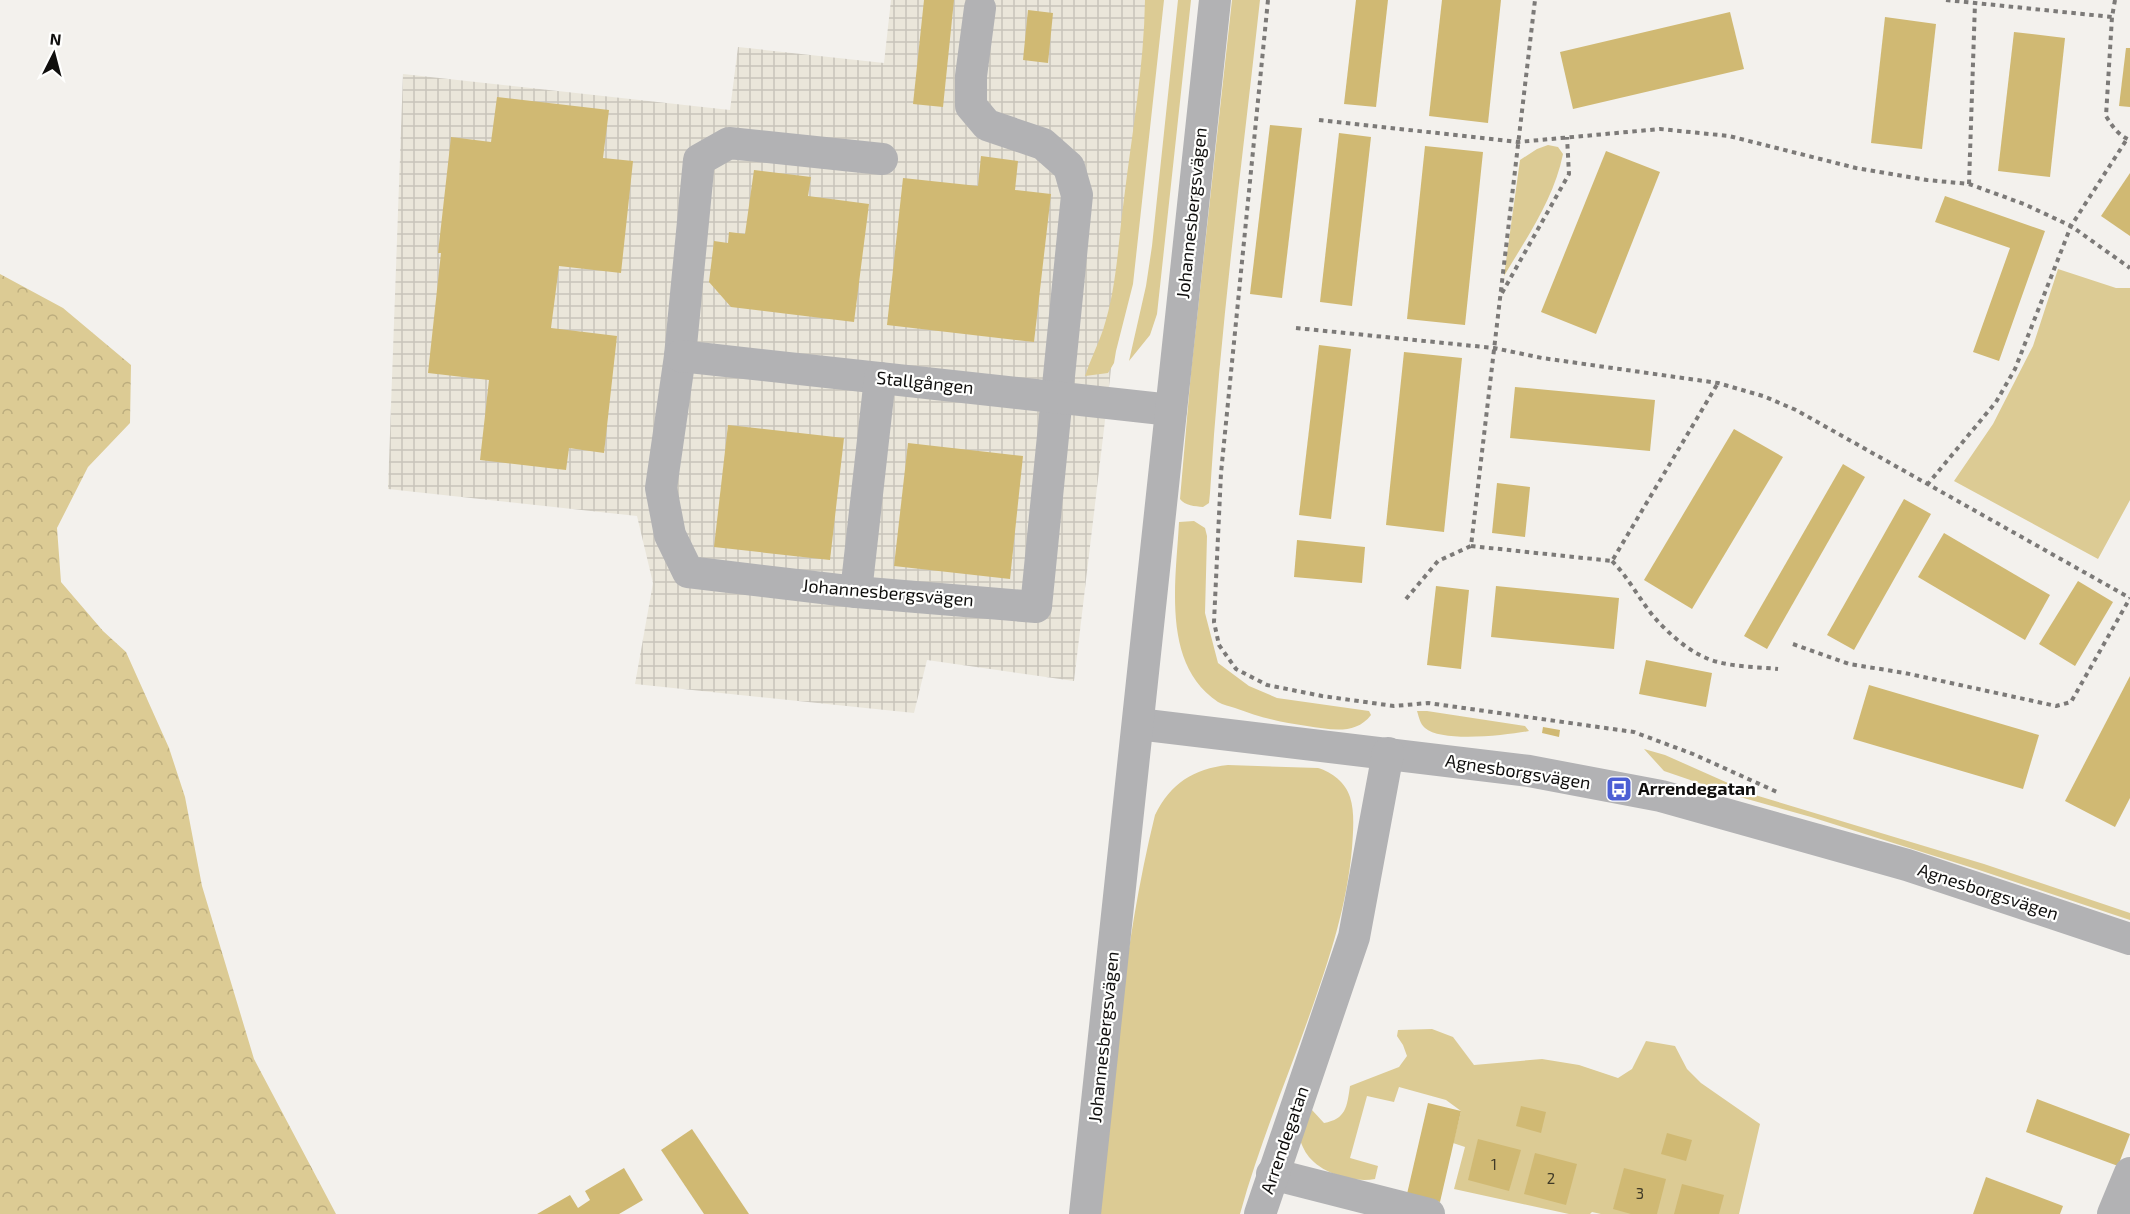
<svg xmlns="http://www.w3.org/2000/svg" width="2130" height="1214" font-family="'Exo 2',sans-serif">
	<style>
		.industrial { fill: url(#industrial-grid) }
		.green { fill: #dccb94 }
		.forest { fill: url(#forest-crowns) }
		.building { fill: #d0b973 }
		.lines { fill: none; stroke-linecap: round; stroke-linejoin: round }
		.path { stroke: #7c7a78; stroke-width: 4; stroke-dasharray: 4.5 4.5; stroke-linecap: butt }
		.minor { stroke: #b2b2b4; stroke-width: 32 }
		.labels { text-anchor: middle; stroke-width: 4.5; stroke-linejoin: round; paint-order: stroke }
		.number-label { font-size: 15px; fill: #403a27 }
		.street-label { font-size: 18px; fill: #100f0e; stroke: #fffffe }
		.poi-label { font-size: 18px; font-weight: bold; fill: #100f0e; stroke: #fffffe; text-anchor: start }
	</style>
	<defs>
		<pattern id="industrial-grid" width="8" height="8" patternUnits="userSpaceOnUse" patternTransform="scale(1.5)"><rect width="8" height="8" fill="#eae6da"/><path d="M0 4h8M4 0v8" fill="none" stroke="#c8c4ba"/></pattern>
		<pattern id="forest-crowns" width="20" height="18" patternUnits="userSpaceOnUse" patternTransform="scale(1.5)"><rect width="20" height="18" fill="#dccb94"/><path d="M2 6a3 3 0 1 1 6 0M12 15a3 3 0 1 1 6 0" fill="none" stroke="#bcad7e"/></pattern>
	</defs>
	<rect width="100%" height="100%" fill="#f3f1ed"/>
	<polygon class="industrial" points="891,0 1155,0 1074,681 927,660 914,713 635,684 653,583 637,516 388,489 403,74 730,110 738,47 884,63"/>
	<g class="green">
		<path d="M 1145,0 L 1164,0 L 1133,284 L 1116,351 L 1114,363 L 1108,373 L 1085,376 C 1090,360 1098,345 1103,330 C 1117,287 1118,243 1124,199 C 1132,133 1144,67 1145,0 Z"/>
		<polygon points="1178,0 1191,0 1157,314 1150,335 1129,361 1146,286 1152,246"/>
		<path d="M 1232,0 L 1260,0 C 1242,164 1220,328 1210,493 L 1209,503 L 1203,507 C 1195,506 1185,506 1180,499 L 1191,372 Z"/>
		<path d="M 1548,145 L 1558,147 L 1563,154 C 1554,199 1527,237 1504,276 L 1520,160 L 1537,149 Z"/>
		<polygon points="2058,269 2116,288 2130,288 2130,500 2098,559 1954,481 1993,424 2033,346"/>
		<path d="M 1194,521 L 1205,528 L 1207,536 L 1205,613 L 1218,663 L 1249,686 L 1277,698 L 1369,711 L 1371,715 C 1355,736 1329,729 1307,726 C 1282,723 1259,717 1235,708 C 1230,706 1223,705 1218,702 C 1161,664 1176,581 1179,522 Z"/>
		<path d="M 1417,711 L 1427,711 L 1525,726 L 1529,731 C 1508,735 1442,743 1425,728 C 1420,724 1419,717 1417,711 Z"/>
		<polygon points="1644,749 1665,755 1755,795 1984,864 2130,913 2130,920 1979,870 1811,817 1740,797 1664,771"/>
		<path d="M 1228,765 L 1318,768 C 1332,772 1346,783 1350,797 C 1355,812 1353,833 1352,848 C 1347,905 1330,957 1311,1011 C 1287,1079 1259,1145 1240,1214 L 1098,1214 C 1113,1081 1123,945 1155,815 C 1171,783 1193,769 1228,765 Z"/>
		<path d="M 1432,1029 L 1453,1037 L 1474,1065 L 1542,1059 L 1579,1065 L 1618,1078 L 1632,1069 L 1646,1041 L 1675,1046 L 1687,1069 L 1701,1083 L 1760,1124 L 1739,1214 L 1601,1214 L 1592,1212 L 1590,1214 L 1569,1214 L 1454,1189 L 1465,1147 L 1453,1143 L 1461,1111 L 1446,1100 L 1399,1087 L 1394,1102 L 1367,1096 L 1350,1158 L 1378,1166 L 1375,1179 C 1354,1183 1323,1174 1309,1157 C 1304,1151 1301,1143 1298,1135 L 1312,1110 L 1324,1123 C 1346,1119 1347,1107 1350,1086 L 1399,1067 L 1407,1056 L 1403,1045 L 1397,1036 L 1398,1030 Z"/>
	</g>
	<polygon class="forest" points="0,274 63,308 131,365 130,423 88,467 57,528 61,582 103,631 126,652 169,748 185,797 202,886 254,1059 336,1214 0,1214"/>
	<g class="building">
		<polygon points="924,0 954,0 943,107 913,104"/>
		<polygon points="1356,0 1388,0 1376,107 1344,104"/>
		<polygon points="1442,0 1501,0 1488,123 1429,116"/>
		<polygon points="1028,10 1053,13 1048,63 1023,60"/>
		<polygon points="1730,12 1744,69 1573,109 1560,52"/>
		<polygon points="1885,17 1936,24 1922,149 1871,143"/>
		<polygon points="2014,32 2065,38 2050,177 1998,171"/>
		<polygon points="2126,48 2130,48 2130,107 2119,106"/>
		<polygon points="497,97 609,110 603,158 633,161 621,273 559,266 551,328 617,336 604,453 569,448 566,470 480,460 489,380 428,373 441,253 438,253 451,137 491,142"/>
		<polygon points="1270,125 1302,128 1282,298 1250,294"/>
		<polygon points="1339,133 1371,137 1352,306 1320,302"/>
		<polygon points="1425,146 1483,152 1465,325 1407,319"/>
		<polygon points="1606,151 1660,172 1596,334 1541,312"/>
		<polygon points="981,156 1018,161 1015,190 1051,194 1034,342 887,325 903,178 978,186"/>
		<polygon points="754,170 811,177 808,196 869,204 854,322 731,307 709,282 714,241 728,243 729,232 745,234"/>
		<polygon points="2130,173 2130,236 2101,216"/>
		<polygon points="1945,196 2045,231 1999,361 1973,352 2010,248 1935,222"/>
		<polygon points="1319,345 1351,349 1331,519 1299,515"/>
		<polygon points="1404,352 1462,358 1444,532 1386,525"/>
		<polygon points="1515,387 1655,400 1650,451 1510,438"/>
		<polygon points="728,425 844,438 830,560 714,547"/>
		<polygon points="1734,429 1783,457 1692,609 1644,580"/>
		<polygon points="908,443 1023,456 1010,579 894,566"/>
		<polygon points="1843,464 1865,477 1767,649 1744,636"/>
		<polygon points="1497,483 1530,487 1525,537 1492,533"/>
		<polygon points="1904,499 1931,514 1854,650 1827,635"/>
		<polygon points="1944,533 2050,595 2025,640 1918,577"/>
		<polygon points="1297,540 1365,547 1362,583 1294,577"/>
		<polygon points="2078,581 2113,602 2075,666 2039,644"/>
		<polygon points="1436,586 1469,590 1461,669 1427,665"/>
		<polygon points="1496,586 1619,598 1614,649 1491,637"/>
		<polygon points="1646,660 1712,673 1706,707 1639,694"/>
		<polygon points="2130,676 2130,798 2115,827 2065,801"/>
		<polygon points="1869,685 2039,735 2023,789 1853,739"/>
		<polygon points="1543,727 1560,730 1559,737 1542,733"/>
		<polygon points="2037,1099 2130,1134 2118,1166 2026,1132"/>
		<polygon points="1428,1103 1461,1111 1440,1202 1407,1194"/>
		<polygon points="1521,1106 1546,1112 1541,1133 1516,1126"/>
		<polygon points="692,1129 749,1214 704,1214 661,1150"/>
		<polygon points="1667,1133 1692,1140 1686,1161 1661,1154"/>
		<polygon points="1478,1139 1521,1150 1509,1191 1468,1180"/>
		<polygon points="1535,1153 1577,1164 1566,1205 1524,1194"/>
		<polygon points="624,1168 643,1200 619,1214 537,1214 570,1195 578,1208 590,1200 585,1191"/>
		<polygon points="1624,1168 1666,1179 1657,1214 1631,1214 1613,1209"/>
		<polygon points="1986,1177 2063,1206 2060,1214 1973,1214"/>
		<polygon points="1682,1184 1724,1195 1719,1214 1674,1214"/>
	</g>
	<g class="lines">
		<g class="path">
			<polyline points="1268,0 1221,473 1214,622 1219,645 1236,669 1267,685 1322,696 1394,706 1428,703 1634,732 1693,754 1777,792"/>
			<polyline points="1946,0 2112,17"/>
			<path d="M 2115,0 L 2112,17 L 2106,116 C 2112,126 2119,136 2130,140"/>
			<polyline points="1319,120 1518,142 1660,129 1729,136 1856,168 1927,180 1969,184 2024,204 2071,226 2130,268"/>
			<polyline points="1969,184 1975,3"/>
			<polyline points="1502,293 1569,174 1567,137"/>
			<polyline points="1296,328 1494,348 1542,358 1718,383 1763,396 1796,410 2130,598"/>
			<polyline points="1927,485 1996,402 2015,369 2071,226 2127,139"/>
			<polyline points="1471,546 1612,561 1718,383"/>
			<path d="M 1612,561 C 1629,578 1639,599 1654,617 C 1670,635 1693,656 1718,662 C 1736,667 1758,667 1778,669"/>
			<polyline points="1406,599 1438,561 1471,546 1535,0"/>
			<polyline points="1793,644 1849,664 1905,673 2056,706 2071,702 2130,598"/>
		</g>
		<g class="minor">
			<polyline points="882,159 729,143 699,160 680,356 661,488 670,535 688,572 856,592 1036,607 1077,195 1069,167 1043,144 987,125 971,106 971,76 980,8"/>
			<polyline points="680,356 1171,410"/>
			<polyline points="856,592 880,378"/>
			<polyline points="1138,724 1529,771 1661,796 1907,865 2130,939"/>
			<polyline points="1272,1174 1429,1214"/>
			<polyline points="1085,1214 1215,0"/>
			<polyline points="1260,1214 1354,937 1388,753"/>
			<polyline points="2113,1214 2130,1173"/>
		</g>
	</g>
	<defs>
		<g id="bus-square" transform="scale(1.35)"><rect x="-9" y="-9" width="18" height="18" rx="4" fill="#4c5fd4" stroke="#fffffe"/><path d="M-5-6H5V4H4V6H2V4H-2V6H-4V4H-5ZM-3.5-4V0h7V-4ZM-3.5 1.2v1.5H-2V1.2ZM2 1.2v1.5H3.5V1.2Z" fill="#fff"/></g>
	</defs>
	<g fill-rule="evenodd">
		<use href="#bus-square" x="1619" y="789"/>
	</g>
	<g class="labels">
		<g class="number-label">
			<text x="1494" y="1170">1</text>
			<text x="1551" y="1184">2</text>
			<text x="1640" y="1199">3</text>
		</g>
		<g class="street-label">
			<text transform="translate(1192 213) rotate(-84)" y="6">Johannesbergsvägen</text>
			<text transform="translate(925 383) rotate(6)" y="6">Stallgången</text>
			<text transform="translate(888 593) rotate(5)" y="6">Johannesbergsvägen</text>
			<text transform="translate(1518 772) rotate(9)" y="6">Agnesborgsvägen</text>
			<text transform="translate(1988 892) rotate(18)" y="6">Agnesborgsvägen</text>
			<text transform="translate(1104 1037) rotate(-84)" y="6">Johannesbergsvägen</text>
			<text transform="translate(1285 1140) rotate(-71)" y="6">Arrendegatan</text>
		</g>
		<g class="poi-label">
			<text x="1638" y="795">Arrendegatan</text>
		</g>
	</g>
	<g transform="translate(54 54) rotate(6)" stroke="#fffffe" stroke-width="4.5" paint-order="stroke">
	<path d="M0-4.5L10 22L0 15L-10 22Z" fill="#100f0e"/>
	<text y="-9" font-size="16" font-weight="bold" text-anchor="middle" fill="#100f0e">N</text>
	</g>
</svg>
